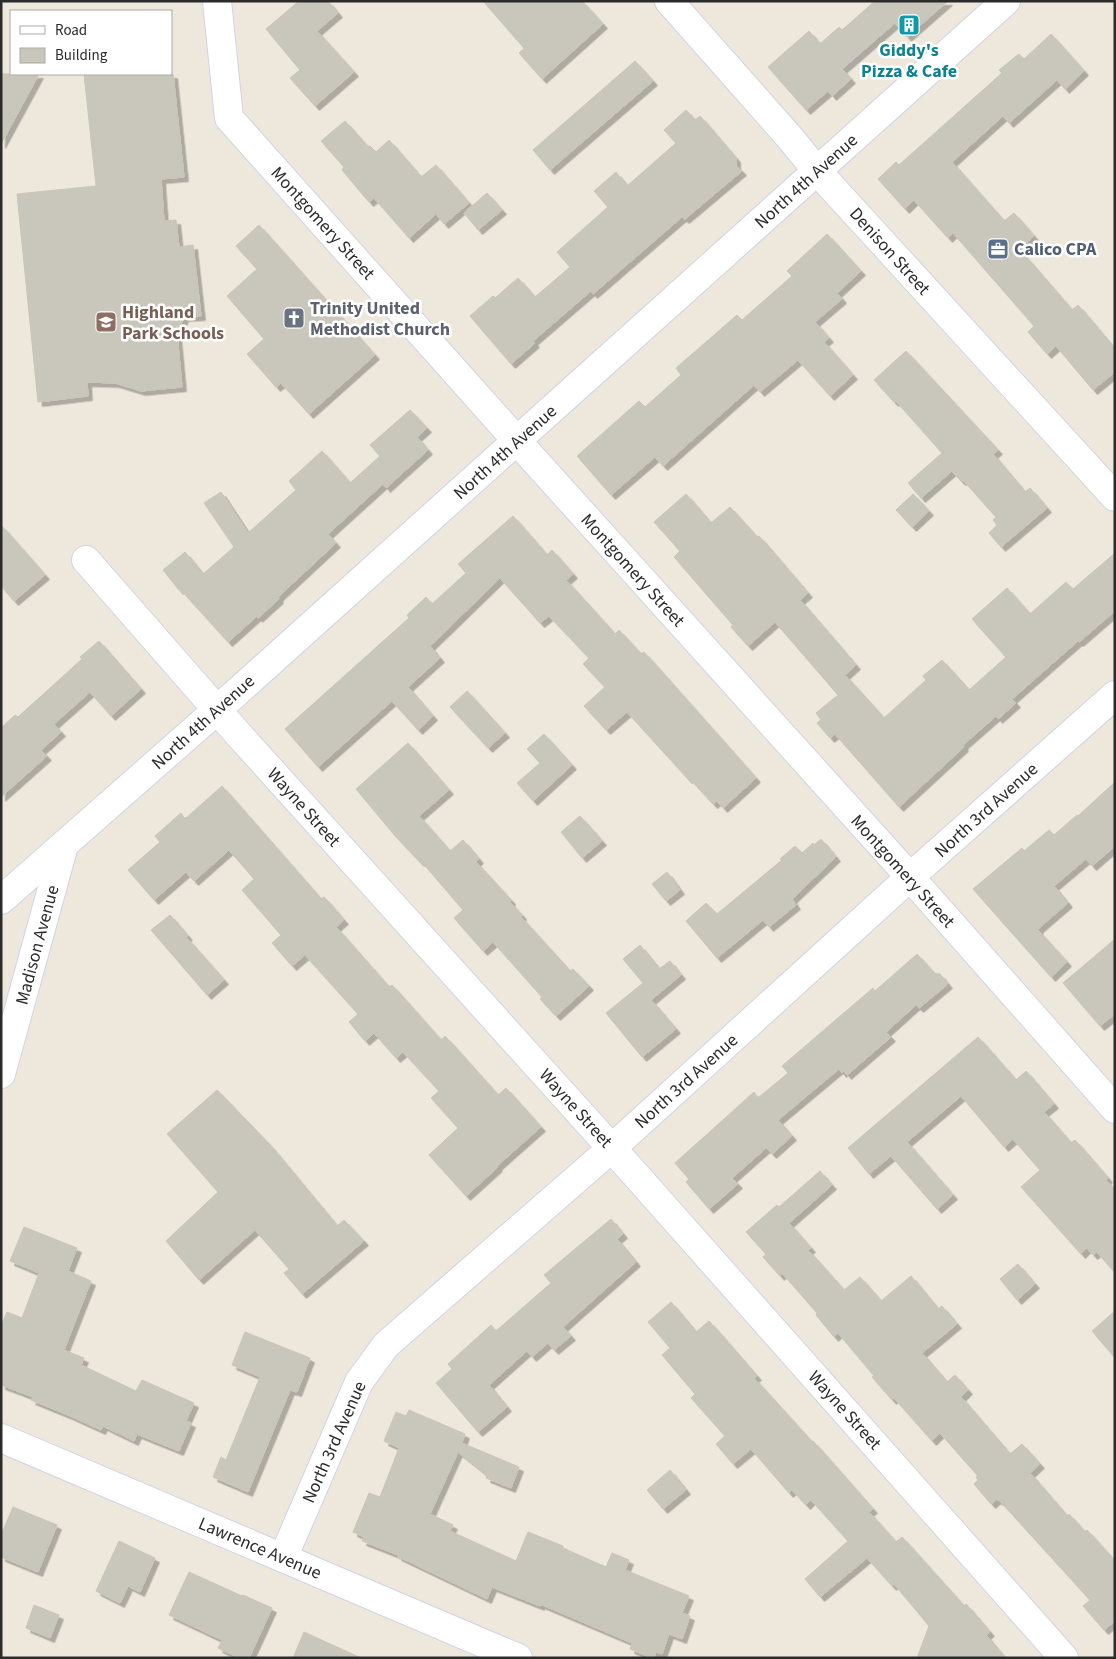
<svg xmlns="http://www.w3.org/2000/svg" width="1116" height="1659" font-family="'Source Sans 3',sans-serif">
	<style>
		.building { fill: #c9c6bb; stroke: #cac5b5; filter: url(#shadow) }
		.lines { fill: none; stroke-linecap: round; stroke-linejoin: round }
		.minor-casing { stroke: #d1d3e5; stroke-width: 30 }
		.minor { stroke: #fff; stroke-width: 28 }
		.labels { text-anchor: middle; stroke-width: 5; stroke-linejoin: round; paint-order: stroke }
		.culture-label { font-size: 18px; font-weight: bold; fill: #0d838f; stroke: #fff }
		.street-label { font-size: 18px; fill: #2b2b2b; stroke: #fff }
		.service-label { font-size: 18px; font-weight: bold; fill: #4e5e75; stroke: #fff; text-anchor: start }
		.worship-label { font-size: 18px; font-weight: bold; fill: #5b616d; stroke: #fff; text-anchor: start }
		.education-label { font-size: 18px; font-weight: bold; fill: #785e54; stroke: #fff; text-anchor: start }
	</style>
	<defs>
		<filter id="shadow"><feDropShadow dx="4.5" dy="4.5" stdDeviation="0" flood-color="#0004"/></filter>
	</defs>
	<rect width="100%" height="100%" fill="#eee8dc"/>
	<g class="building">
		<polygon points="299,1 328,1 338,13 317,31 354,72 315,106 290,78 300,70 266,29"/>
		<polygon points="483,1 582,1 603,24 542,79 519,53 524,48"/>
		<polygon points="875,1 948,1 907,37 895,23 842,69 851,79 832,96 828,91 806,110 768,67 809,31 820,44 839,27 842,30"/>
		<polygon points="1051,34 1084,71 1065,89 1057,80 1009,123 1003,116 952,162 1004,221 1014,213 1034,236 1019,249 1072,310 1078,305 1115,349 1115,372 1093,390 1056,346 1047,354 1028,332 1034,326 953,233 948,238 914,200 905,209 878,179 896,162 899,165 1002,73 999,70 1019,54 1024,59"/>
		<polygon points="635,61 653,81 550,170 533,150"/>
		<polygon points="1,74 39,74 1,144"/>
		<polygon points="84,74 173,74 184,177 161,179 164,221 176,220 179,247 193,245 201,316 184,317 177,334 182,387 141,391 115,383 87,382 88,396 38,402 17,194 96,186"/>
		<polygon points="686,110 695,120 700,116 736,158 736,165 742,171 685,219 682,217 593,294 591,291 533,341 535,343 511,364 470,316 493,296 495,298 518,278 535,297 570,267 557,252 608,207 594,191 616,172 627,186 676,143 664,130"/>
		<polygon points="345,121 368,147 370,146 376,152 389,140 421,177 436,165 469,203 444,224 436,214 409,238 374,198 369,202 342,170 344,167 321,141"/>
		<polygon points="487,193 502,210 478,230 464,213"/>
		<polygon points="259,225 375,355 309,414 281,383 276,387 247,354 264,339 227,296 257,269 236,246"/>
		<polygon points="827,234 861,271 837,293 842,299 815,322 829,338 824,342 853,375 830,396 798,360 760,392 754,385 663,466 655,457 611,495 577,456 639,401 645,407 681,375 676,368 737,315 742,320 792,276 787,271"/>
		<polygon points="906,351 998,450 993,454 1025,492 1030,488 1047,508 1001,547 989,533 997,525 993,520 996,517 963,480 961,481 952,471 921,498 908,483 942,453 896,401 894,402 874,380"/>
		<polygon points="410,410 427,428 417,437 428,450 386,488 383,484 328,534 336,543 278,597 279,599 258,618 257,616 228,642 180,589 179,590 163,570 185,552 203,574 234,547 204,503 221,492 248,533 296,490 289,481 322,451 350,483 380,456 370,445"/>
		<polygon points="686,494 711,523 730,507 757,537 759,536 808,593 800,600 856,665 845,675 884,718 926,680 923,676 942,660 969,690 1006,657 972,619 1007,588 1030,614 1066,582 1073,589 1115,553 1115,611 1079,642 1078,641 1012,699 1016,703 998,719 996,716 963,745 964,747 899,807 835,734 830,738 817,723 821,720 816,713 838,695 775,622 748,646 731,627 733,625 674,557 680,551 654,522"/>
		<polygon points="913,494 929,511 912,527 896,510"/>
		<polygon points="513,516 547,555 552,550 573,574 566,580 615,634 619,630 641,654 644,652 756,778 723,808 717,801 713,804 689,778 688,779 627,712 606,730 584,706 605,687 583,664 589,658 549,616 540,623 500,578 430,646 440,658 408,687 433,716 418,730 392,701 318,767 285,729 409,618 407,615 426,597 432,604 466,573 458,564"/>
		<polygon points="1,525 45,575 14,601 1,586"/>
		<polygon points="99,641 141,689 111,716 90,692 54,724 61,732 41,750 47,756 1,797 1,728 15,715 18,717 82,659 80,657"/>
		<polygon points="467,691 505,733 488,748 450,707"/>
		<polygon points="544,734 572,765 533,801 517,783 540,763 527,749"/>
		<polygon points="408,743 449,790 419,816 450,851 463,840 479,859 476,862 511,900 510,902 522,915 521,917 570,971 573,969 589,986 556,1016 540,999 542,997 493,942 483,951 454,918 463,910 421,861 420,862 396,837 356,789"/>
		<polygon points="1115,782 1115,846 1092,866 1086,859 1054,886 1068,903 1039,928 1038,930 1067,962 1051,977 973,889 1022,848 1024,851 1049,830 1054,835 1077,815 1078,816"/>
		<polygon points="222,786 321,899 324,897 344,920 336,927 389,987 392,985 441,1040 445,1036 498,1095 506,1088 541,1127 497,1166 498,1167 466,1196 429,1155 458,1128 431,1098 439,1091 403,1052 396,1058 374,1033 365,1041 349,1022 358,1014 305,955 292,966 272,943 281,935 242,890 254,879 229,850 194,881 186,872 154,900 128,870 160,842 155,836 181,813 185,819"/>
		<polygon points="580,816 602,841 582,858 561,832"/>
		<polygon points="821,839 836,857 792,899 796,905 769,927 763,920 717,958 686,921 706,903 717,914 782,860 780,859 795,846 802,853 813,843 814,845"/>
		<polygon points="667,872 680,890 666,901 652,884"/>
		<polygon points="170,915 188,936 186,937 224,980 207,995 151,930"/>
		<polygon points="1115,939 1115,1014 1100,1026 1063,983"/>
		<polygon points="640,945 659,969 670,961 681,975 651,1000 676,1029 642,1057 606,1013 643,983 623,959"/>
		<polygon points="917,954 934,973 940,974 948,984 919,1008 916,1005 886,1032 891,1037 847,1075 844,1071 842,1073 839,1069 778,1120 792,1136 772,1154 766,1148 732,1178 738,1184 709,1209 686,1182 689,1179 675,1163 754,1092 758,1098 788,1073 782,1066 873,988 875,991"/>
		<polygon points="978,1037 1016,1080 1026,1071 1054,1104 1044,1112 1071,1143 1075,1140 1108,1178 1106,1180 1115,1190 1115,1273 1097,1252 1093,1255 1087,1248 1081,1254 1021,1187 1040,1170 1013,1139 1004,1147 961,1096 907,1142 953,1195 937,1209 891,1156 869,1174 848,1148"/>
		<polygon points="217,1090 269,1144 337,1226 344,1220 364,1241 302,1294 284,1273 289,1269 255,1230 199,1280 166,1241 218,1192 167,1134"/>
		<polygon points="820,1171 832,1185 789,1223 811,1248 808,1250 844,1290 860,1277 881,1301 911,1276 938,1309 942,1306 957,1324 922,1353 947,1382 955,1375 968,1390 961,1397 1010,1454 1022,1444 1040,1464 1030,1473 1067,1516 1069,1514 1085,1532 1087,1530 1115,1561 1115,1621 1104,1630 1083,1606 1090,1600 999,1500 998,1501 997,1499 991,1504 974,1484 978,1480 976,1477 978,1476 940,1433 932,1441 894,1398 892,1400 872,1377 874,1376 838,1333 834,1337 816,1315 817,1313 782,1273 780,1276 763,1257 766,1254 746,1232 777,1205 779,1207"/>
		<polygon points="611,1219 623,1234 617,1239 636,1262 563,1327 571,1336 554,1350 548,1343 532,1357 527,1351 489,1385 507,1407 478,1432 436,1383 452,1369 448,1364 491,1325 496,1331 551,1283 544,1275"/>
		<polygon points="24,1227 77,1248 68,1271 91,1281 64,1350 84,1358 81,1365 136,1391 142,1380 194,1403 186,1421 191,1423 179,1451 137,1434 134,1441 103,1426 101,1430 68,1415 31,1400 33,1397 1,1385 1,1326 7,1312 22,1318 39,1273 10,1261"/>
		<polygon points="1018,1264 1035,1284 1017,1300 1000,1279"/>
		<polygon points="671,1302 696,1332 709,1321 757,1376 754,1378 812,1442 813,1441 873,1509 869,1512 896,1542 902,1537 964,1606 966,1604 990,1632 986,1635 1005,1658 917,1658 929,1626 894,1584 892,1586 867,1558 820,1597 805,1579 848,1541 811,1500 806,1505 792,1490 789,1493 751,1449 733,1464 716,1444 725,1436 691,1398 695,1394 662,1355 670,1348 648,1322"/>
		<polygon points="1115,1311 1115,1358 1092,1331"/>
		<polygon points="245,1332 310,1358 297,1392 290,1390 248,1492 213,1477 221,1457 226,1460 260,1377 232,1365"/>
		<polygon points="409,1410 465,1434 462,1443 519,1467 511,1488 486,1478 487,1475 458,1452 430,1514 453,1525 450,1531 516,1561 528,1532 563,1546 563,1548 606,1567 612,1553 629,1560 625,1570 689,1596 682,1613 690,1616 682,1639 669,1634 662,1654 656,1652 654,1658 652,1658 630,1649 632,1643 540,1604 540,1606 492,1587 487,1599 397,1556 398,1555 362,1541 364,1537 353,1532 369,1493 380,1497 399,1448 384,1441 396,1412 406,1416"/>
		<polygon points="670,1470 686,1490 663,1509 647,1490"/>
		<polygon points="13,1507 57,1525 38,1572 1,1557 1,1535"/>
		<polygon points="119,1541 155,1558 140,1592 128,1586 120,1603 96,1591"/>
		<polygon points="189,1572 242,1596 243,1595 272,1608 249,1658 239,1658 218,1648 222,1640 169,1615"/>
		<polygon points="34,1605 59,1615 50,1638 26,1628"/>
		<polygon points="304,1632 361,1658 293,1658"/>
	</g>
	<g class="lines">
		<g class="minor-casing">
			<g id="minor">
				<polyline points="217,1 229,118 517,441 910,877 1115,1109"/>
				<polyline points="669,1 791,139 817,171 1115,497"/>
				<polyline points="86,560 239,735 634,1173 1064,1658"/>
				<polyline points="1,900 217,710 1006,1"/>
				<polyline points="1,1074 64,845"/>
				<polyline points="1,1438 518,1658"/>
				<polyline points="283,1558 359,1382 386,1345 612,1148 910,877 1115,695"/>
			</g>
		</g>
		<use href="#minor" class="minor"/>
	</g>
	<defs>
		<g id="building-square" transform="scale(1.125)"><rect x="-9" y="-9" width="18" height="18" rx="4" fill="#0f9aa8" stroke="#fff"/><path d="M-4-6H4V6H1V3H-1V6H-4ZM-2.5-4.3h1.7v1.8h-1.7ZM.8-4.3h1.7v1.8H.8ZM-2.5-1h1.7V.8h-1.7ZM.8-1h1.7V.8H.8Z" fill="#fff"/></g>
		<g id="office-square" transform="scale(1.125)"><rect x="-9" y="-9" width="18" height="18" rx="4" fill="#5c6f8a" stroke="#fff"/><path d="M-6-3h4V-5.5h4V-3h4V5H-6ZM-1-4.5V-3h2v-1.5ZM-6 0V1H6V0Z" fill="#fff"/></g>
		<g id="church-square" transform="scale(1.125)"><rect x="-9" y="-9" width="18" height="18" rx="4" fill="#6b7280" stroke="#fff"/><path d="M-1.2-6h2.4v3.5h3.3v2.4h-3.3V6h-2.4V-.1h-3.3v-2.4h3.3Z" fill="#fff"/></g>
		<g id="school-square" transform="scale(1.125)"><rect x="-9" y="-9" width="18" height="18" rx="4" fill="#8d6e63" stroke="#fff"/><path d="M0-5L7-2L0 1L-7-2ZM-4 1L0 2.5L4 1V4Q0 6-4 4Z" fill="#fff"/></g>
	</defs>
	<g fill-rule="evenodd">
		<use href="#building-square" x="909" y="25"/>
		<use href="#office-square" x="998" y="249"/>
		<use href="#church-square" x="294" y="318"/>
		<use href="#school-square" x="106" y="322"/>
	</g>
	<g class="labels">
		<g class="culture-label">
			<text x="909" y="56">Giddy's<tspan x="909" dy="21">Pizza &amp; Cafe</tspan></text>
		</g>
		<g class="street-label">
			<text transform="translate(806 181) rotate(-42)" y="6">North 4th Avenue</text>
			<text transform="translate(323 223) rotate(48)" y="6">Montgomery Street</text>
			<text transform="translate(890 251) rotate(48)" y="6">Denison Street</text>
			<text transform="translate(505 452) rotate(-42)" y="6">North 4th Avenue</text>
			<text transform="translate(633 570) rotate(48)" y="6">Montgomery Street</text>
			<text transform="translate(203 722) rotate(-42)" y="6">North 4th Avenue</text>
			<text transform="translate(304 807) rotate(48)" y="6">Wayne Street</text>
			<text transform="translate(986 810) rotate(-42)" y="6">North 3rd Avenue</text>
			<text transform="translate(903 871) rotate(48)" y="6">Montgomery Street</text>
			<text transform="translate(37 945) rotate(-75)" y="6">Madison Avenue</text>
			<text transform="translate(686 1081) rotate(-42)" y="6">North 3rd Avenue</text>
			<text transform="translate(576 1108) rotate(48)" y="6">Wayne Street</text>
			<text transform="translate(845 1410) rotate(48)" y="6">Wayne Street</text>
			<text transform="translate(334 1442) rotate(-66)" y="6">North 3rd Avenue</text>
			<text transform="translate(260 1548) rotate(23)" y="6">Lawrence Avenue</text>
		</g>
		<g class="service-label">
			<text x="1014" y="255">Calico CPA</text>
		</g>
		<g class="worship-label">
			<text x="310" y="314">Trinity United<tspan x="310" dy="21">Methodist Church</tspan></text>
		</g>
		<g class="education-label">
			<text x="122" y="318">Highland<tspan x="122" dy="21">Park Schools</tspan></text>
		</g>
	</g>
	<rect width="1116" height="1659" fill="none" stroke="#2b2b2b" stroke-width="5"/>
	<rect x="10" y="10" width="162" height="65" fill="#ffffff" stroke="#aaaaaa"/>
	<rect x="20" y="26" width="25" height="8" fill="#ffffff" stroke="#aaaaaa"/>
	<text x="55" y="35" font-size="15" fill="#2b2b2b">Road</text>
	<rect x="20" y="48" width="25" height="15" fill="#c9c6bb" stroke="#aaaaaa"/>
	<text x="55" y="60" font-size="15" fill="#2b2b2b">Building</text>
</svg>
